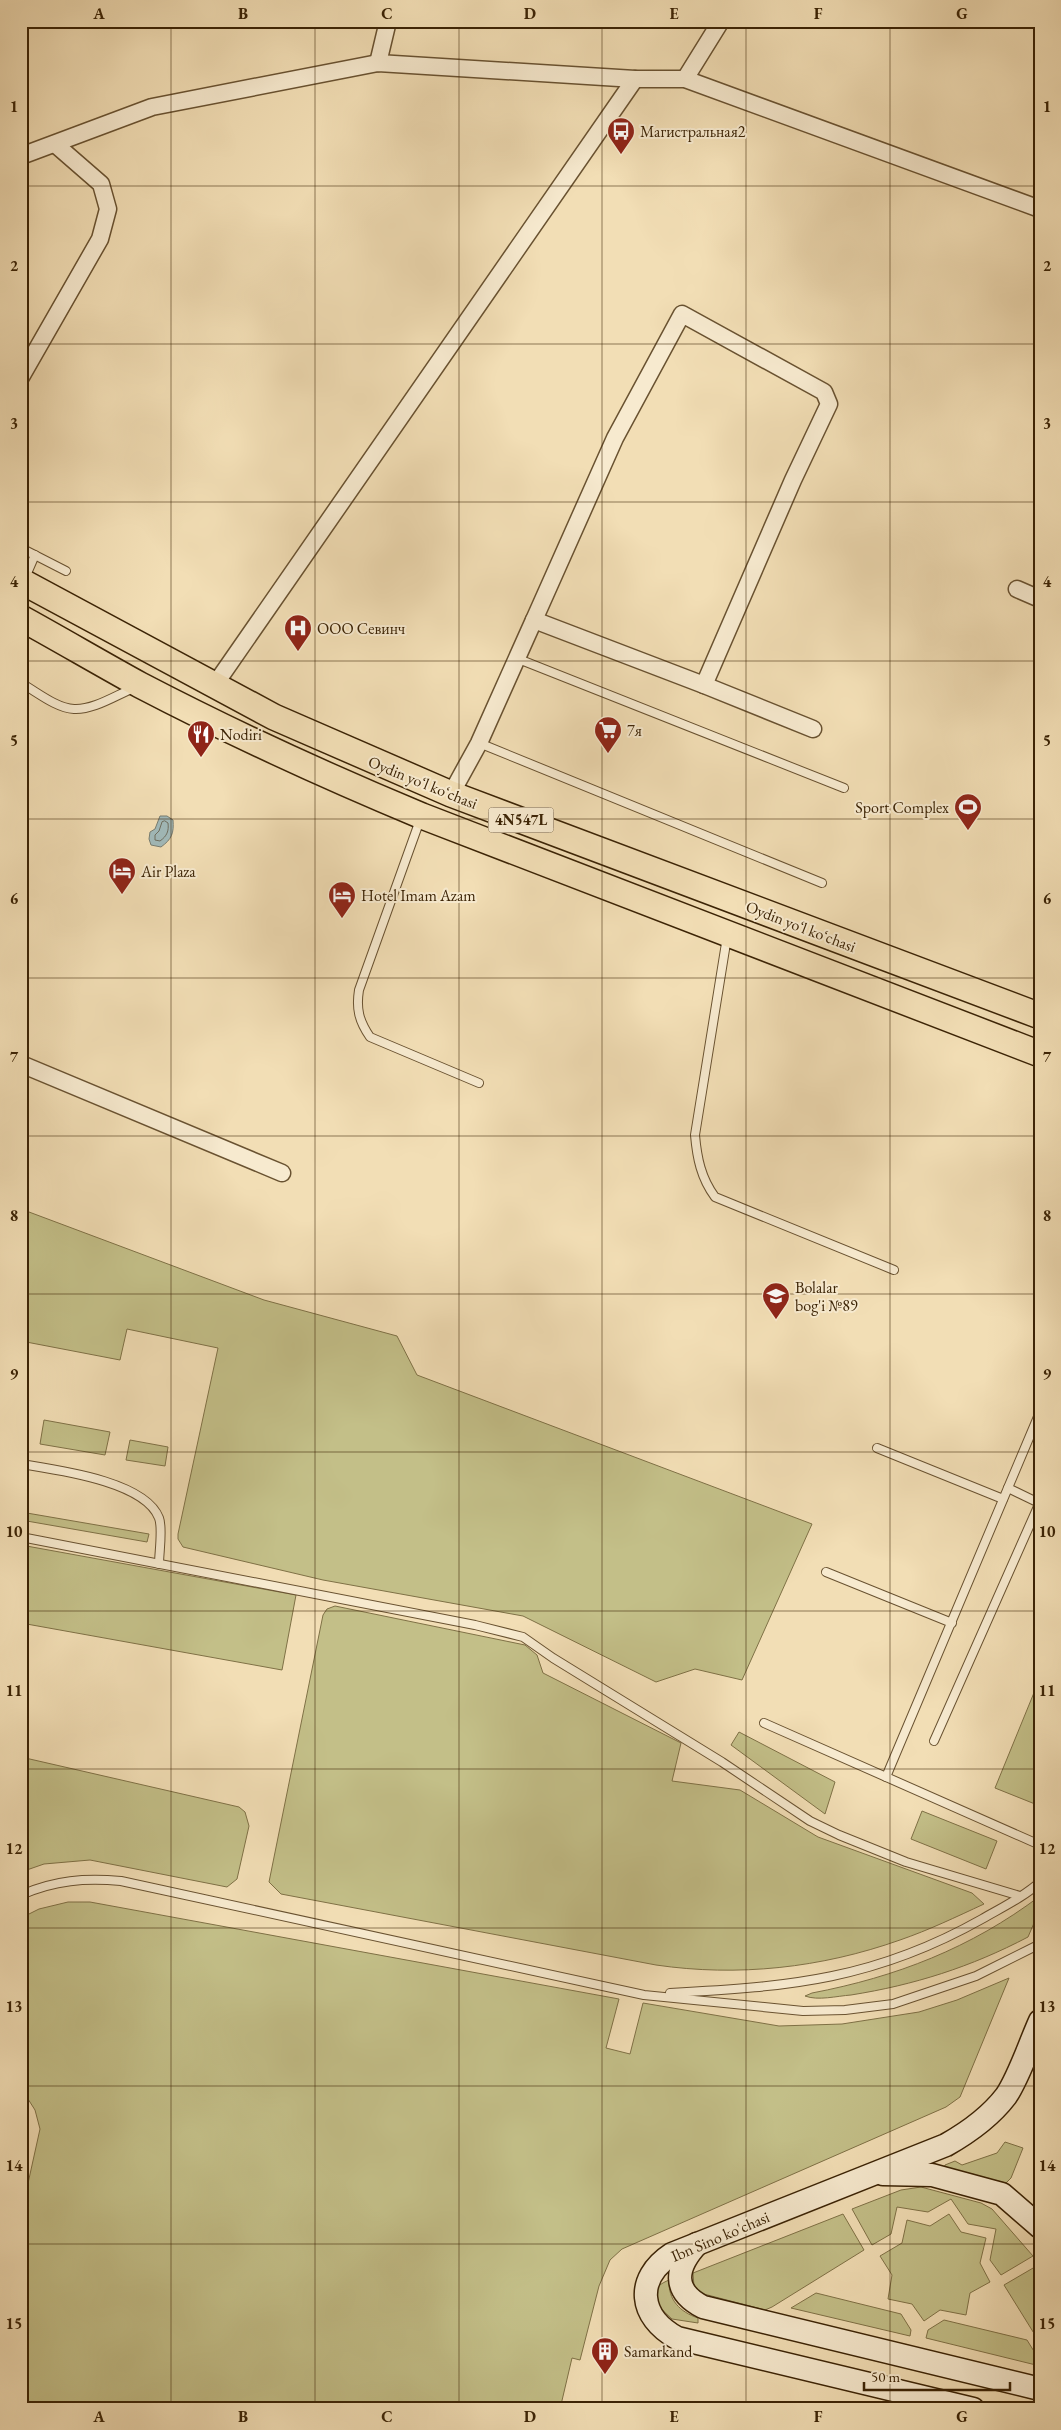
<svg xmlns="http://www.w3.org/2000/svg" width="1061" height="2430" font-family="'EB Garamond',serif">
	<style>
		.green { fill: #c3bf88; stroke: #7f7146 }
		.water { fill: #a1b9b9; stroke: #787d71 }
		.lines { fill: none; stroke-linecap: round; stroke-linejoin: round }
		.shore { stroke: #6e6e5f; stroke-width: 1 }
		.service-casing { stroke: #695231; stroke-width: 10 }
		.minor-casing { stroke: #695231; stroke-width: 19 }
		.secondary-casing { stroke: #3b2305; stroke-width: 25 }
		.primary-casing { stroke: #3b2305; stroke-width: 28 }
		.service { stroke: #f7eacf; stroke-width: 8 }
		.minor { stroke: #f7eacf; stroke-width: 16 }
		.secondary { stroke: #f7eacf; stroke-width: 22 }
		.primary { stroke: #f2deb5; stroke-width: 25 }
		.grid { fill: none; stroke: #3b2305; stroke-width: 1; stroke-opacity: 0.55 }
		.labels { text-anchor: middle; stroke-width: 4; stroke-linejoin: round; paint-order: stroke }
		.shield { fill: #f7eacf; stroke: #735f42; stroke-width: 1 }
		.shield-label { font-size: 15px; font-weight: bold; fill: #3b2305 }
		.poi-label { font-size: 16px; fill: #3b2305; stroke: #f7eacf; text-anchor: start }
		.street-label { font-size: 16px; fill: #3b2305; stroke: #f7eacf }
		.neatline { fill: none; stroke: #3b2305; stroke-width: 2 }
		.grid-label { font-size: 16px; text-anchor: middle; font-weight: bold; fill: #3b2305 }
	</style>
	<rect width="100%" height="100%" fill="#f2deb5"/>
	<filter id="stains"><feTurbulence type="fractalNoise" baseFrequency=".004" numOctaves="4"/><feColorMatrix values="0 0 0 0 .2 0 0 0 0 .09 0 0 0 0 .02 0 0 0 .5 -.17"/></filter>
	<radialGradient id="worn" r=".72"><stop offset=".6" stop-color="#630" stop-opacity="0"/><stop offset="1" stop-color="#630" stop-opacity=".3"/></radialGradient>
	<g class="green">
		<polygon points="21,1209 264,1300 397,1336 417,1375 812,1524 742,1680 695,1669 656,1682 523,1616 323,1580 183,1547 178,1539 178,1534 218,1348 127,1329 120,1360 21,1341"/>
		<polygon points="44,1420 110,1432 105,1455 40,1444"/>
		<polygon points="130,1440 168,1447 165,1466 126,1460"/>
		<polygon points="21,1512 149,1534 147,1542 21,1520"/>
		<polygon points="21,1545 296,1595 282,1670 21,1623"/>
		<path d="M 335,1606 L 525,1645 L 537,1655 L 543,1673 L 681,1743 L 672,1781 L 740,1790 L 818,1837 L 972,1893 L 984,1904 C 956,1917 929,1930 900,1940 C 821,1968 738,1977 656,1965 L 281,1894 L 269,1882 L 323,1615 L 327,1609 Z"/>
		<polygon points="1040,1678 1040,1806 995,1788"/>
		<polygon points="739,1732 835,1782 825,1814 731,1745"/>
		<polygon points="21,1757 239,1807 245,1812 249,1826 237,1879 227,1887 90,1860 44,1864 21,1872"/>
		<polygon points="922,1811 997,1841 986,1869 911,1839"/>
		<path d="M 1040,1896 L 1040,1909 L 1028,1937 C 971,1967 914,1985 851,1995 C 837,1996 818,2001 805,1996 L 812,1993 C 896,1977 971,1948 1040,1896 Z"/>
		<polygon points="68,1902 90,1902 619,1999 606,2048 630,2054 643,2003 779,2026 842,2024 919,2012 957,2000 1009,1978 960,2097 946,2107 622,2249 610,2260 599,2286 580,2360 572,2358 560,2409 21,2409 21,2215 40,2129 35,2110 21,2088 21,1918 39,1909"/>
		<polygon points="1005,2142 1023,2148 1011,2178 1006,2183 944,2168 945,2165 955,2161 962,2165 997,2153"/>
		<polygon points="921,2187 981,2203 992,2209 1033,2256 1001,2275 990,2260 996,2229 968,2224 951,2199 928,2212 897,2207 891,2234 872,2245 852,2209 901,2190"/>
		<polygon points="843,2214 864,2250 772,2307 765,2310 700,2293 694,2287 693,2273"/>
		<polygon points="949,2214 961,2232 986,2238 980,2263 990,2282 970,2293 966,2315 940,2310 924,2321 912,2304 888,2299 892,2275 880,2256 902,2243 907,2220 930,2226"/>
		<polygon points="1040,2264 1040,2343 1004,2285"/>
		<path d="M 669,2280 C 668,2300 680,2312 698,2318 L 698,2323 L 672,2319 L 658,2306 C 656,2290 653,2287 669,2280 Z"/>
		<polygon points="816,2293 901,2314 911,2330 910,2336 791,2308"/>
		<polygon points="944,2320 1027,2340 1040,2361 1040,2366 926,2338 928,2330"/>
	</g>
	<path class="water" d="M 160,816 L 167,816 L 173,820 C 174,833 172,839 161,847 L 151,845 L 149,839 L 150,832 L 155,829 Z"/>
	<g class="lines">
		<path class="shore" d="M 165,821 L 168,823 C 169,831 167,836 160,841 L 155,840 L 155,835 L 159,831 L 162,822 Z"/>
		<g class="service-casing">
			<g id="service">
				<polyline points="21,548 66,571"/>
				<polyline points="25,578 35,555"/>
				<polyline points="516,658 844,788"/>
				<path d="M 21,683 C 37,692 56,708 74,709 C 94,710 116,695 134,688"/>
				<polyline points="479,743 822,883"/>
				<path d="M 420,820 L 359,990 C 356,1009 359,1021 370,1037 L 479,1083"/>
				<path d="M 727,937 L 695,1135 C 697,1158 701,1178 715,1197 L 894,1270"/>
				<polyline points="877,1448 1003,1499"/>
				<path d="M 21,1464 C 57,1470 145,1481 159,1518 C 163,1528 159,1553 159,1564"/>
				<polyline points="1008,1488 1039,1503"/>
				<polyline points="21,1537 475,1625 523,1637 553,1658 722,1762 810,1821 839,1835 906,1862 1020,1896"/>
				<polyline points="826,1572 952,1623"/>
				<polyline points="764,1723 1040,1845"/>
				<polyline points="934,1741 1040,1502"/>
				<polyline points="886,1777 1040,1412"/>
				<path d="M 21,1895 C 55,1880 85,1878 121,1881 L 644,1995 L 803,2011 L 845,2010 L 893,2004 L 976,1976 L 1040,1944"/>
				<path d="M 670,1993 C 790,1987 876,1979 982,1919 C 1001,1908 1024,1897 1040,1882"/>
			</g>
		</g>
		<g class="minor-casing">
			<g id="minor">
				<polyline points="378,63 388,21"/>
				<polyline points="685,79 721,21"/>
				<polyline points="21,156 152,107 378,63 635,79 685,79 1040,209"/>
				<polyline points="21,377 100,239 108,209 101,184 55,144"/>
				<polyline points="1017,589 1040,599"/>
				<polyline points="534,620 615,438 682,314 824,392 829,404 793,480 704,685"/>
				<polyline points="214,686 635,79"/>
				<polyline points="451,794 479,743 534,620 704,685 813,729"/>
				<polyline points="21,1064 282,1173"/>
			</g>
		</g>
		<g class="secondary-casing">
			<g id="secondary">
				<polyline points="883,2174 932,2175 1002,2194 1040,2227"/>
				<path d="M 697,2244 C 675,2268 672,2291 703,2307 L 1040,2389"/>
				<path d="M 973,2409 L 677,2338 C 639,2317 634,2279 672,2254 L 946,2145 C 969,2132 990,2117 1006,2096 C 1019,2077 1030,2043 1040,2021"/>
			</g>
		</g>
		<g class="primary-casing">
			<g id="primary">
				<polyline points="21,581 274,717 451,794 1040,1016"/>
				<path d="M 21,618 C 61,640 100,663 140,685 C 232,733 326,776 422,816 L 1040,1054"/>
			</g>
		</g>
		<use href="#service" class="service"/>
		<use href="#minor" class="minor"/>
		<use href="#secondary" class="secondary"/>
		<use href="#primary" class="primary"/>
	</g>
	<path class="grid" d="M 171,21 L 171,2409M 315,21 L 315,2409M 459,21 L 459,2409M 602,21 L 602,2409M 746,21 L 746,2409M 890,21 L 890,2409M 21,186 L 1040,186M 21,344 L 1040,344M 21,502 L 1040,502M 21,661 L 1040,661M 21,819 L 1040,819M 21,978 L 1040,978M 21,1136 L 1040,1136M 21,1294 L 1040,1294M 21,1452 L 1040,1452M 21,1611 L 1040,1611M 21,1769 L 1040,1769M 21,1928 L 1040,1928M 21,2086 L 1040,2086M 21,2244 L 1040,2244"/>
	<defs>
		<g id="bus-pin" transform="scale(1.4375)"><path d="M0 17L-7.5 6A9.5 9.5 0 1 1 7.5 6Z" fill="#8f2418" stroke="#f7eacf"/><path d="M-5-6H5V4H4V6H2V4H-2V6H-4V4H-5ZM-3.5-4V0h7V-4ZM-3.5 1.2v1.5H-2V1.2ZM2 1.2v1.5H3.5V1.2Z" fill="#fff"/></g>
		<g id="hospital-pin" transform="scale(1.4375)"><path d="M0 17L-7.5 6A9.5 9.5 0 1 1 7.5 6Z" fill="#8f2418" stroke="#f7eacf"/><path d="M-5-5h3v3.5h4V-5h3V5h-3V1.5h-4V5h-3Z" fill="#fff"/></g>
		<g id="supermarket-pin" transform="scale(1.4375)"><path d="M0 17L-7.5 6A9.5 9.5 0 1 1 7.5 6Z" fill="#8f2418" stroke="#f7eacf"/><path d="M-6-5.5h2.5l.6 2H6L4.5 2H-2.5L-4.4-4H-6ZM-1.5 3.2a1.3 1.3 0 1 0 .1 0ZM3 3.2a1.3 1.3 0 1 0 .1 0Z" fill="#fff"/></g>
		<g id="restaurant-pin" transform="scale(1.4375)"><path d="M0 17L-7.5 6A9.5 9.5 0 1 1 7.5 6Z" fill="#8f2418" stroke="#f7eacf"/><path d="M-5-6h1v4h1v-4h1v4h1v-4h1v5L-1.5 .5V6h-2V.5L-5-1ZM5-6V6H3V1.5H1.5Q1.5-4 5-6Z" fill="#fff"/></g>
		<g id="stadium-pin" transform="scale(1.4375)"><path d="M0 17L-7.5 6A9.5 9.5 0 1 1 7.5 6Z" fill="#8f2418" stroke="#f7eacf"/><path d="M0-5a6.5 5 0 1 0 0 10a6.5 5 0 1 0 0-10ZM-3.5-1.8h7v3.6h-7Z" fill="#fff"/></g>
		<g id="hotel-pin" transform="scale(1.4375)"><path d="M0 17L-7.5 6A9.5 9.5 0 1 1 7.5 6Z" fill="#8f2418" stroke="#f7eacf"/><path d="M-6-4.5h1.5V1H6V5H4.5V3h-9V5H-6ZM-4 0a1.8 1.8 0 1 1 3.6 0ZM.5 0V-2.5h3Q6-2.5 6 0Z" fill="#fff"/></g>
		<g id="school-pin" transform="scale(1.4375)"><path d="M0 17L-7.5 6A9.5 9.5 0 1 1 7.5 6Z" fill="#8f2418" stroke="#f7eacf"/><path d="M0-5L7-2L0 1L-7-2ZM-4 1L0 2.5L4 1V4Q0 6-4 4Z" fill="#fff"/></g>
		<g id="building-pin" transform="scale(1.4375)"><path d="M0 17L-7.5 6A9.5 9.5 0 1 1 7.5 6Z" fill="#8f2418" stroke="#f7eacf"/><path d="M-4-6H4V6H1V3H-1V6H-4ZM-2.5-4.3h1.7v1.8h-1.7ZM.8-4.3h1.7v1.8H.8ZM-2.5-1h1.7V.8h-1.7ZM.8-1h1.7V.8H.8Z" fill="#fff"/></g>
	</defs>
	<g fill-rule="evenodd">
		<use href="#bus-pin" x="621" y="131"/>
		<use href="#hospital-pin" x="298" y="628"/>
		<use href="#supermarket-pin" x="608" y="730"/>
		<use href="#restaurant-pin" x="201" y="734"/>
		<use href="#stadium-pin" x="968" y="807"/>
		<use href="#hotel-pin" x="122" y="871"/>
		<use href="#hotel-pin" x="342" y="895"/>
		<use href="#school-pin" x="776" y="1296"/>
		<use href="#building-pin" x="605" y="2351"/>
	</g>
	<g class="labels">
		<rect class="shield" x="488.5" y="807.5" width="65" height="25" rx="4"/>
		<g class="shield-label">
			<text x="521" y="825">4N547L</text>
		</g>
		<g class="poi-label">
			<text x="640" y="137">Магистральная2</text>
			<text x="317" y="634">ООО Севинч</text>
			<text x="627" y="736">7я</text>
			<text x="220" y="740">Nodiri</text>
			<text x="949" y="813" text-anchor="end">Sport Complex</text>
			<text x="141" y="877">Air Plaza</text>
			<text x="361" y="901">Hotel Imam Azam</text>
			<text x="795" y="1293">Bolalar<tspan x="795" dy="18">bog'i №89</tspan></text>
			<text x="624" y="2357">Samarkand</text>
		</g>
		<g class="street-label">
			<text transform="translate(423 782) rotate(22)" y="6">Oydin yoʻl koʻchasi</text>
			<text transform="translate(801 926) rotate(21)" y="6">Oydin yoʻl koʻchasi</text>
			<text transform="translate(720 2236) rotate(-23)" y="6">Ibn Sino ko'chasi</text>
		</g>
	</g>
	<rect width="1061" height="2430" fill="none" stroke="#f2deb5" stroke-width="55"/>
	<path d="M864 2382v8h146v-8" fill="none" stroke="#3b2305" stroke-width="2.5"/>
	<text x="871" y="2382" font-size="15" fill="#3b2305" stroke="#f7eacf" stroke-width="4" paint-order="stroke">50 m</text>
	<rect x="28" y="28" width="1006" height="2374" class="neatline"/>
	<g class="grid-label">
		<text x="99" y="19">A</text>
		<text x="243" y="19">B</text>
		<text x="387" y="19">C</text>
		<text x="530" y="19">D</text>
		<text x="674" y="19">E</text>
		<text x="818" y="19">F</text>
		<text x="962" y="19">G</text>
		<text x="14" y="112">1</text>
		<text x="1047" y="112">1</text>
		<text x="14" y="271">2</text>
		<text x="1047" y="271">2</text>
		<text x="14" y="429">3</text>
		<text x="1047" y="429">3</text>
		<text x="14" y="587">4</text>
		<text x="1047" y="587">4</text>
		<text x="14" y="746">5</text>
		<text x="1047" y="746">5</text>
		<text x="14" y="904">6</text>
		<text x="1047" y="904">6</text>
		<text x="14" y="1062">7</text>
		<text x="1047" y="1062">7</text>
		<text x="14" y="1221">8</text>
		<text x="1047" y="1221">8</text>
		<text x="14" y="1379">9</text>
		<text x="1047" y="1379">9</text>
		<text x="14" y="1537">10</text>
		<text x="1047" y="1537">10</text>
		<text x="14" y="1696">11</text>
		<text x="1047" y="1696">11</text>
		<text x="14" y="1854">12</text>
		<text x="1047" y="1854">12</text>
		<text x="14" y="2012">13</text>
		<text x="1047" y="2012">13</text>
		<text x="14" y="2171">14</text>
		<text x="1047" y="2171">14</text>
		<text x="14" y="2329">15</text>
		<text x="1047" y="2329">15</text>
		<text x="99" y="2422">A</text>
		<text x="243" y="2422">B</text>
		<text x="387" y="2422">C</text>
		<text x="530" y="2422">D</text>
		<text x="674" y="2422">E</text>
		<text x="818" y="2422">F</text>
		<text x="962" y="2422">G</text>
	</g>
	<rect width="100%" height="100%" filter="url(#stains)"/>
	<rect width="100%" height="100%" fill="url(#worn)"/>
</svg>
